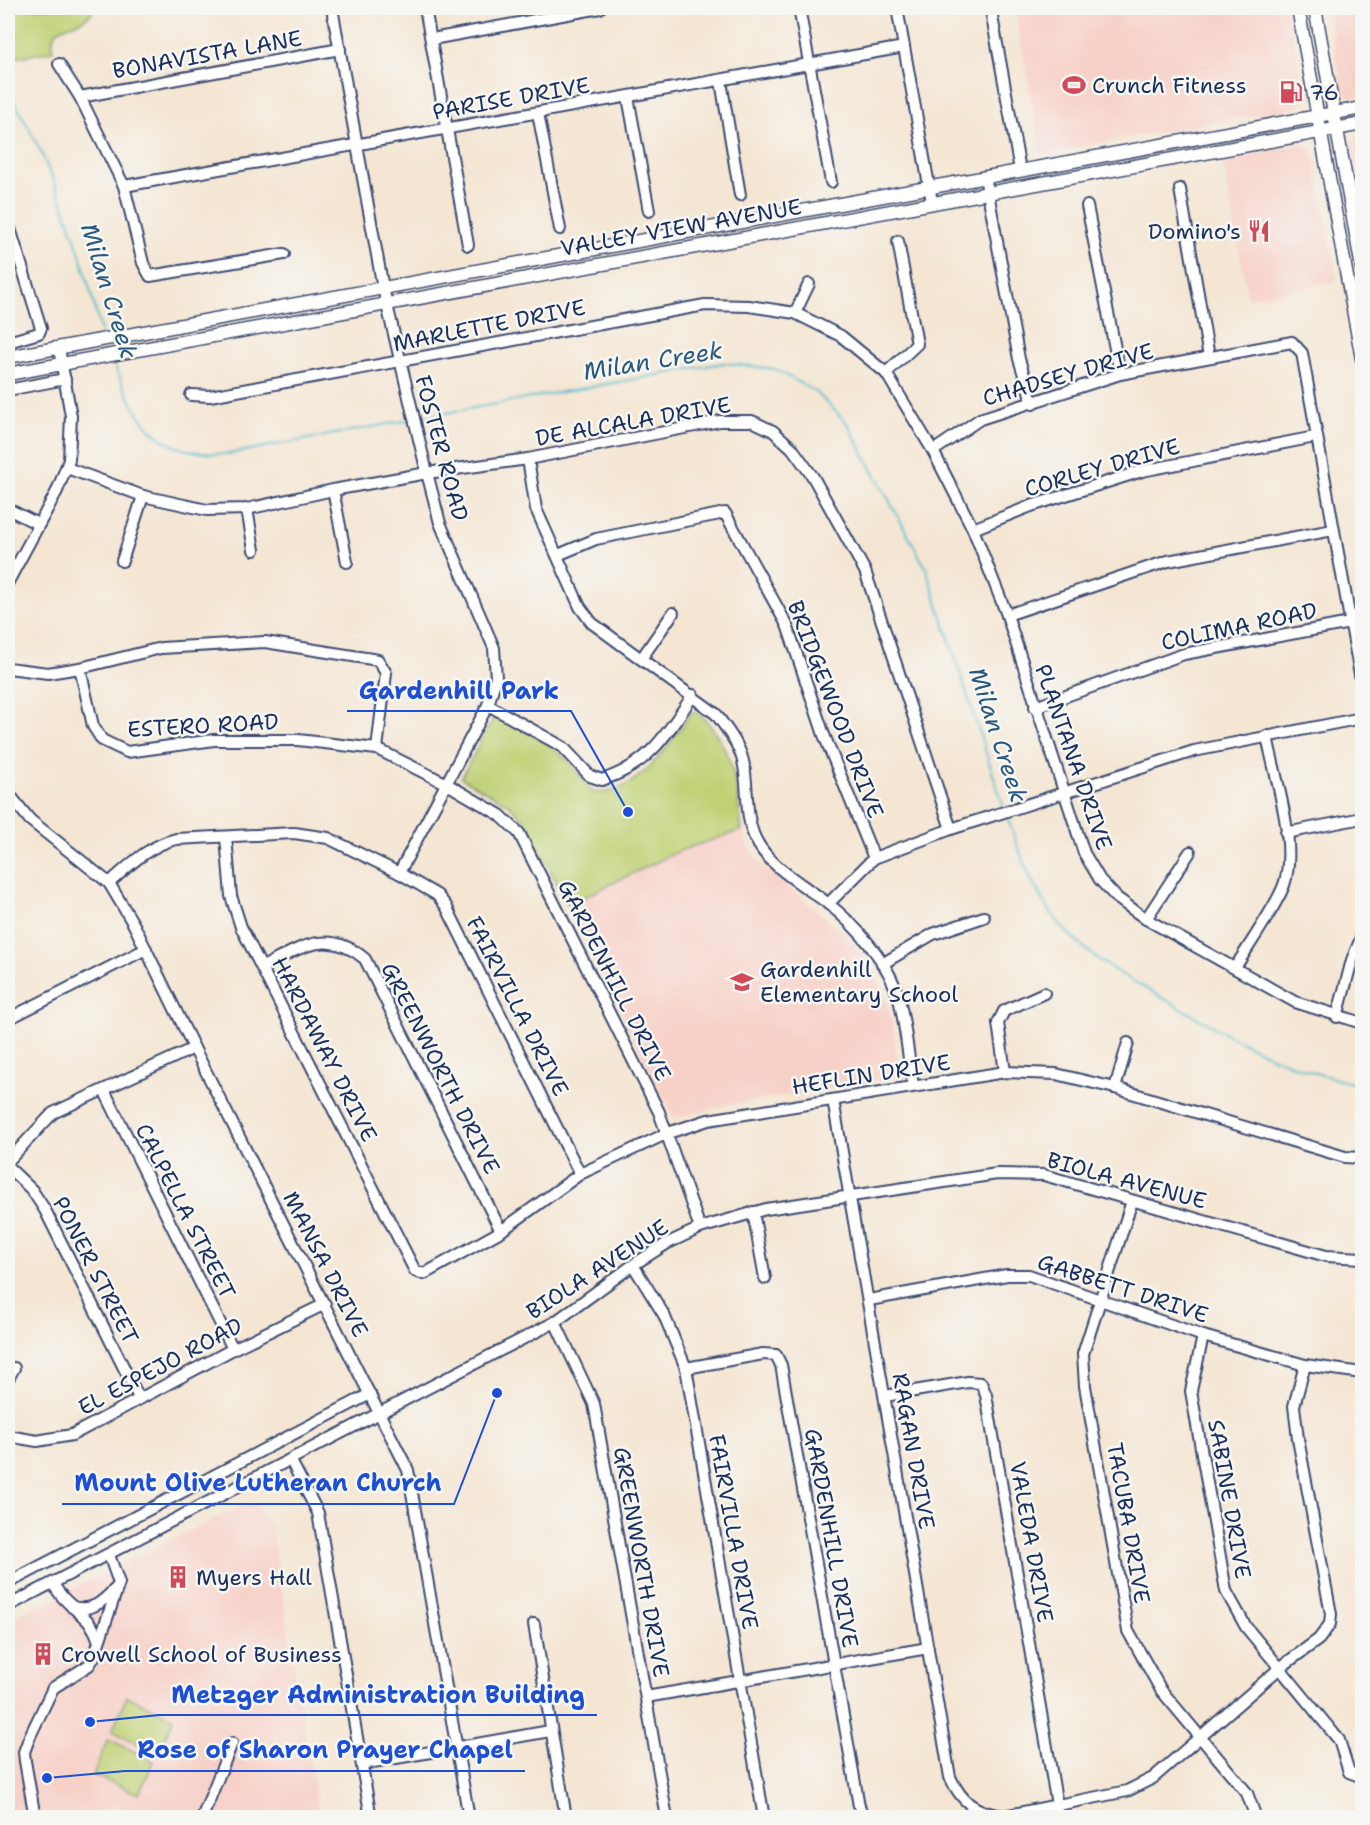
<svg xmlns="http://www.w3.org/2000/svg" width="1370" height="1825" font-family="'Shantell Sans',sans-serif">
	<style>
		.built { fill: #f7d1c8 }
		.green { fill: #c0d174; stroke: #6e8069; stroke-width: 1.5 }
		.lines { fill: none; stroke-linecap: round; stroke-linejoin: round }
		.stream { stroke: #4db9c8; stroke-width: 2 }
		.minor-casing { stroke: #3c4a70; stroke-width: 14 }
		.major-casing { stroke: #3c4a70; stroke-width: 15 }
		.minor { stroke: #fff; stroke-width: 10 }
		.major { stroke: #fff; stroke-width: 12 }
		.labels { text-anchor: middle; stroke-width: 5; stroke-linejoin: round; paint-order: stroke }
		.street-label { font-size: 22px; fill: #1b2f5e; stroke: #f6f6f2 }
		.poi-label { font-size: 22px; fill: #1b2f5e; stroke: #f6f6f2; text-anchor: start }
		.water-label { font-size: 24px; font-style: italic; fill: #2a587e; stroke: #f6f6f2 }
		.leader { fill: none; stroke: #1d4ed8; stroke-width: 2 }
		.callout-dot { fill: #1d4ed8; stroke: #f6f6f2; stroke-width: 2 }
		.callout-label { font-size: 24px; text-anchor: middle; font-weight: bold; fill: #1d4ed8; stroke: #f6f6f2; stroke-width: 5; stroke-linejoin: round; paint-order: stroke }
	</style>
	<rect width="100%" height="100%" fill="#f6f6f2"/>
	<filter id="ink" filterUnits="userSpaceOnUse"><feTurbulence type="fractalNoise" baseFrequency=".0167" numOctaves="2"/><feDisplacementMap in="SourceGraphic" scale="12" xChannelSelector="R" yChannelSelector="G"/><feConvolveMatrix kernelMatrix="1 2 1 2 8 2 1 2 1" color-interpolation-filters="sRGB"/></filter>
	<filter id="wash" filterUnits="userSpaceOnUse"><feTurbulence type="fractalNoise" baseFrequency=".008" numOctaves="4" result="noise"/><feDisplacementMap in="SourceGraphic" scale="24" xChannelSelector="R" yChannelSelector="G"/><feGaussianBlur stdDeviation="1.35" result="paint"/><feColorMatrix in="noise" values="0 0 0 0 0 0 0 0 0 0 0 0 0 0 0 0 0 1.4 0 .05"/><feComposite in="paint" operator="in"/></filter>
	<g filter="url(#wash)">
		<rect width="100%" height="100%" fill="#f4e6d3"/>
		<g class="built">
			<polygon points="1015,8 1288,8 1304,97 1298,108 1206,123 1041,155"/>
			<polygon points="1327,8 1362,8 1362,96 1351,98 1342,92"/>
			<polygon points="1362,134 1362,195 1360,195 1351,143 1354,138"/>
			<polygon points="1304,144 1313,151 1337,281 1248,298 1222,159"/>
			<polygon points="742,830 748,846 762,865 849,937 862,953 884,992 890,1011 900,1076 729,1105 674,1118 568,905 679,851"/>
			<polygon points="253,1500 271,1526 319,1817 8,1817 8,1620"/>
		</g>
		<g class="green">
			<path d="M 8,8 L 92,8 L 93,11 C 77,32 48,19 53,51 L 8,59 Z"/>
			<path d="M 695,712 C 702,714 705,719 709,724 C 735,755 737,792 742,830 L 679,851 L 568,905 L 525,821 L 508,804 L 461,778 L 495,715 L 549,743 L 573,766 L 592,792 C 634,799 671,743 691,713 Z"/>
			<polygon points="127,1696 174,1718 158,1753 112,1731"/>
			<polygon points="108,1739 154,1761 139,1794 93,1775"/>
		</g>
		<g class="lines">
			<g class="stream">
				<path d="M 8,91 C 56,169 81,249 102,336"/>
				<path d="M 111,358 C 139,421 151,455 228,454 L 410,420"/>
				<polyline points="418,418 724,363 775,369 816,392 847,423 926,568 1004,808"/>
				<path d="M 1007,816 C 1020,854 1032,890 1058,922 C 1087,958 1128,978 1168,1001 C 1235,1039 1285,1070 1362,1085"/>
			</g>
		</g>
	</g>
	<g filter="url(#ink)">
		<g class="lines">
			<g class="minor-casing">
				<g id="minor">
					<polyline points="332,8 383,288 427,473 440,523 494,648 496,678 488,705 399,873"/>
					<polyline points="425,8 468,245"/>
					<polyline points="799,8 831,182"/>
					<polyline points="897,8 932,202"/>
					<polyline points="991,11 1020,170"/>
					<polyline points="432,39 600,8"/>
					<polyline points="59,64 80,97 124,186 143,263 150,276 284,254"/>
					<polyline points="721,81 740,195"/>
					<polyline points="80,97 340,49"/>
					<polyline points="628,97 649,211"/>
					<polyline points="538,113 560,229"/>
					<polyline points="985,177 1019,359 1033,404"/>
					<polyline points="124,186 904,47"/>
					<polyline points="1180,189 1209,357"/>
					<polyline points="1087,206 1120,374"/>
					<polyline points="8,222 41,328 39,333 8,342"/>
					<polyline points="795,313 809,284"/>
					<polyline points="886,373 917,344 898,241"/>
					<polyline points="8,390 65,379"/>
					<polyline points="191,395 210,396 705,305 749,306 795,313 841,336 886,373 933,451 973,529 1007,615 1084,853 1100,880 1117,898 1146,919 1295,1002 1362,1023"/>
					<polyline points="933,451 980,419 1120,374 1292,342 1302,353 1362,686"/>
					<path d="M 528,459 L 536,509 L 580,607 L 592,623 L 716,714 C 726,728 739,744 743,761 C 749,786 744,814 755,838 C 768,866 802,884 826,902 C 856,925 889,962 899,999 C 906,1027 908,1057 913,1085"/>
					<polyline points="67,468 143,496 207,510 247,509 333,490 427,473 528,459 720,421 752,421 773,431 792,448 813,477 865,571 951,829"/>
					<polyline points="333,490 347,562"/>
					<polyline points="8,509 38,524"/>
					<polyline points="247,509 254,550"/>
					<polyline points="973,529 1031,506 1142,471 1315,437"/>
					<polyline points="558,555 596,539 725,513 787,625 824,735 874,858"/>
					<polyline points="122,561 143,496"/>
					<polyline points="8,582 57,491 69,460 71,416 59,348"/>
					<polyline points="1007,615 1168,561 1333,530"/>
					<polyline points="641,659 673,613"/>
					<polyline points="8,668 48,673 80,668 161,648 265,642 378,660 386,673 377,749"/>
					<polyline points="80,668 93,726 102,740 127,752 214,740 298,740 377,749 447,784 500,815 519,833 659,1112 700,1228"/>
					<path d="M 488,705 L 563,747 L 590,776 L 602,780 C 649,765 667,734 693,695"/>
					<polyline points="1035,707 1184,654 1350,623"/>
					<polyline points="8,793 30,820 109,883 134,925 194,1048 408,1470 469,1818"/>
					<polyline points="1286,833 1362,818"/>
					<polyline points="226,837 231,896 241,927 415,1271 424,1274 501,1231 580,1174 668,1133 708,1120 1005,1072 1056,1074 1115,1088 1345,1157 1362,1158"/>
					<path d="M 109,883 C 130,865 148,846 176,839 L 294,833 L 328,838 L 399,873 L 437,895 L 446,906 L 580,1174"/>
					<polyline points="828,904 874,858 951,829 1194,751 1362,718"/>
					<polyline points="1146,919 1190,852"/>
					<polyline points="882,964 933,934 984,917"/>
					<path d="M 263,967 C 299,948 328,927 365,959 L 501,1231"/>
					<path d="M 1235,968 C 1248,946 1276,907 1284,885 C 1298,844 1275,778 1267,736"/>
					<polyline points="1337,1017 1352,960 1362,936"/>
					<polyline points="8,1019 146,949"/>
					<polyline points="1005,1072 998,1023 1004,1011 1044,993"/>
					<polyline points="1115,1088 1128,1043"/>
					<polyline points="104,1090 233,1349"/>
					<path d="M 833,1100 L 950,1777 C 962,1803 975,1812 1003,1816 L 1127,1791 L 1153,1778 L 1281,1667 L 1319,1639 L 1330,1624 L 1331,1614 L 1298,1439 L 1294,1406 L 1305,1365"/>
					<polyline points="8,1161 53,1113 194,1048"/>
					<polyline points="8,1167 32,1190 45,1210 139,1398"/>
					<polyline points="1132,1201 1083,1354 1085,1386 1128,1631 1161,1690 1247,1793 1256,1818"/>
					<polyline points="753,1212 765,1278"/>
					<polyline points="633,1265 664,1315 686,1368 764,1818"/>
					<polyline points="869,1300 1007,1275 1029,1275 1203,1336 1305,1365 1362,1373"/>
					<polyline points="555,1322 594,1404 667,1818"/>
					<polyline points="1203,1336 1191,1391 1226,1591 1246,1627 1339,1740 1349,1772 1362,1777"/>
					<polyline points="686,1368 763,1354 776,1355 781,1365 859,1806 864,1818"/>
					<polyline points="8,1379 14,1368"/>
					<polyline points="885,1396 968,1382 981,1383 986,1395 1057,1805"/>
					<polyline points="8,1436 37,1441 72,1435 233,1349 325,1304"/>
					<polyline points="291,1461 318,1513 371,1818"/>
					<polyline points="8,1583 370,1394"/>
					<path d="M 53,1583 C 65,1608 90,1613 98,1639"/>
					<polyline points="8,1606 555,1322 633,1265 666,1244 700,1228 766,1209 997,1174 1044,1175 1326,1256 1362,1258"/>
					<path d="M 72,1607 C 94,1612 103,1601 117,1587"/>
					<polyline points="534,1624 566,1818"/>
					<polyline points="646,1697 928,1648"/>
					<polyline points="362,1764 550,1731"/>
					<polyline points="35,1818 25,1761 24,1752 30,1736 53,1688 89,1665 94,1657 119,1583 109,1555"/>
					<polyline points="202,1818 232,1743"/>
				</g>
			</g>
			<g class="major-casing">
				<g id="major">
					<polyline points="1298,8 1362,359"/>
					<polyline points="1315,8 1362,268"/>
					<polyline points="8,357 1362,108"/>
					<polyline points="8,374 1362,124"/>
				</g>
			</g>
			<use href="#minor" class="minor"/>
			<use href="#major" class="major"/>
		</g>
	</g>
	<defs>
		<g id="stadium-bare" transform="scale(1.8)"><path d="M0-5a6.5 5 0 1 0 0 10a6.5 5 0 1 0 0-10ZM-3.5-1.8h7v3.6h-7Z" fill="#d1495b" stroke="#f6f6f2" stroke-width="2.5" paint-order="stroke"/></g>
		<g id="fuel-bare" transform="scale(1.8)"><path d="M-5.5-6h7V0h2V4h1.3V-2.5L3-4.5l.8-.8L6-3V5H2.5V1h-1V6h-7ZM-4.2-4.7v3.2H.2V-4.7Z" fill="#d1495b" stroke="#f6f6f2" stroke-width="2.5" paint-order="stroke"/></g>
		<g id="restaurant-bare" transform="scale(1.8)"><path d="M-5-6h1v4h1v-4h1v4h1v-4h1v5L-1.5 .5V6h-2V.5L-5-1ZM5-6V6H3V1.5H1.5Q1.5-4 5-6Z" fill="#d1495b" stroke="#f6f6f2" stroke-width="2.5" paint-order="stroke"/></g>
		<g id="school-bare" transform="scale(1.8)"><path d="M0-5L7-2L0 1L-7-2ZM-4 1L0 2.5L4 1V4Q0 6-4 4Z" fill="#d1495b" stroke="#f6f6f2" stroke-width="2.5" paint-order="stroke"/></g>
		<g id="building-bare" transform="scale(1.8)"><path d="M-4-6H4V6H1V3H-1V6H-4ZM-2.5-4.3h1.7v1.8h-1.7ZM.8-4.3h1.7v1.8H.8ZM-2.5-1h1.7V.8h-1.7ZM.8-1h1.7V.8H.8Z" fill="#d1495b" stroke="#f6f6f2" stroke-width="2.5" paint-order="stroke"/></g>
	</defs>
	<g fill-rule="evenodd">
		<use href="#stadium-bare" x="1074" y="85"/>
		<use href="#fuel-bare" x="1291" y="92"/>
		<use href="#restaurant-bare" x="1259" y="231"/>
		<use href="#school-bare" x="742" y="982"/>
		<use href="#building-bare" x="178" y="1577"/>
		<use href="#building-bare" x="43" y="1654"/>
	</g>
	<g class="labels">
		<g class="street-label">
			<text transform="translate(207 54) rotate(-10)" y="8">BONAVISTA LANE</text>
			<text transform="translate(511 98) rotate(-10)" y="8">PARISE DRIVE</text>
			<text transform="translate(681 227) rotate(-10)" y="8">VALLEY VIEW AVENUE</text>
			<text transform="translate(489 325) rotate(-11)" y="8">MARLETTE DRIVE</text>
			<text transform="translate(1068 374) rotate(-16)" y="8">CHADSEY DRIVE</text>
			<text transform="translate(633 421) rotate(-10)" y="8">DE ALCALA DRIVE</text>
			<text transform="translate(442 448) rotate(75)" y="8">FOSTER ROAD</text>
			<text transform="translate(1102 467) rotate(-16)" y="8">CORLEY DRIVE</text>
			<text transform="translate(1239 626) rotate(-12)" y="8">COLIMA ROAD</text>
			<text transform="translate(836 709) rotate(69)" y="8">BRIDGEWOOD DRIVE</text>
			<text transform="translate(203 725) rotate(-3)" y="8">ESTERO ROAD</text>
			<text transform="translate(1074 757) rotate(71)" y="8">PLANTANA DRIVE</text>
			<text transform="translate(615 980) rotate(63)" y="8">GARDENHILL DRIVE</text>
			<text transform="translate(518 1006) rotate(63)" y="8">FAIRVILLA DRIVE</text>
			<text transform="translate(325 1049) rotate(63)" y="8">HARDAWAY DRIVE</text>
			<text transform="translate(441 1068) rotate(63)" y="8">GREENWORTH DRIVE</text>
			<text transform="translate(871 1074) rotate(-9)" y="8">HEFLIN DRIVE</text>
			<text transform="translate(1127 1180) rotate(15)" y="8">BIOLA AVENUE</text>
			<text transform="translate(186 1211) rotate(63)" y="8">CALPELLA STREET</text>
			<text transform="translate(326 1264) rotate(63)" y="8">MANSA DRIVE</text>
			<text transform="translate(597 1269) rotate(-33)" y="8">BIOLA AVENUE</text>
			<text transform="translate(96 1270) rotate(63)" y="8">PONER STREET</text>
			<text transform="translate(1123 1288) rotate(18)" y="8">GABBETT DRIVE</text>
			<text transform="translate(160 1366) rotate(-28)" y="8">EL ESPEJO ROAD</text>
			<text transform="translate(914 1451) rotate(80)" y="8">RAGAN DRIVE</text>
			<text transform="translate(1230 1499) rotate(80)" y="8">SABINE DRIVE</text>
			<text transform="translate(1129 1523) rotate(80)" y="8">TACUBA DRIVE</text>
			<text transform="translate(734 1532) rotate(80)" y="8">FAIRVILLA DRIVE</text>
			<text transform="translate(832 1538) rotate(80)" y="8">GARDENHILL DRIVE</text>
			<text transform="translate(1032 1542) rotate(80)" y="8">VALEDA DRIVE</text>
			<text transform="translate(642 1562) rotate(80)" y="8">GREENWORTH DRIVE</text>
		</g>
		<g class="poi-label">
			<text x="1092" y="93">Crunch Fitness</text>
			<text x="1309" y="100">76</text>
			<text x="1241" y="239" text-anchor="end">Domino's</text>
			<text x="760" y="977">Gardenhill<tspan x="760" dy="25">Elementary School</tspan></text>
			<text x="196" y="1585">Myers Hall</text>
			<text x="61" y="1662">Crowell School of Business</text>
		</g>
		<g class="water-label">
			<text transform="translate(109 291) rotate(73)" y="8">Milan Creek</text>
			<text transform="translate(653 361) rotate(-9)" y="8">Milan Creek</text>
			<text transform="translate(998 735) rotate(72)" y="8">Milan Creek</text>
		</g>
	</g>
	<path class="leader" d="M628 812L571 711H347M497 1393L454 1504H62M90 1722L159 1715H597M47 1778L125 1771H525"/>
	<g class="callout-dot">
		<circle cx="628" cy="812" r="6"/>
		<circle cx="497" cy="1393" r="6"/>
		<circle cx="90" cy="1722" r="6"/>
		<circle cx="47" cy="1778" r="6"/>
	</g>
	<g class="callout-label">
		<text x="459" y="699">Gardenhill Park</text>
		<text x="258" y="1491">Mount Olive Lutheran Church</text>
		<text x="378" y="1703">Metzger Administration Building</text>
		<text x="325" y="1758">Rose of Sharon Prayer Chapel</text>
	</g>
	<rect width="1370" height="1825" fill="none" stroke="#f6f6f2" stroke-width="30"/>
</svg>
